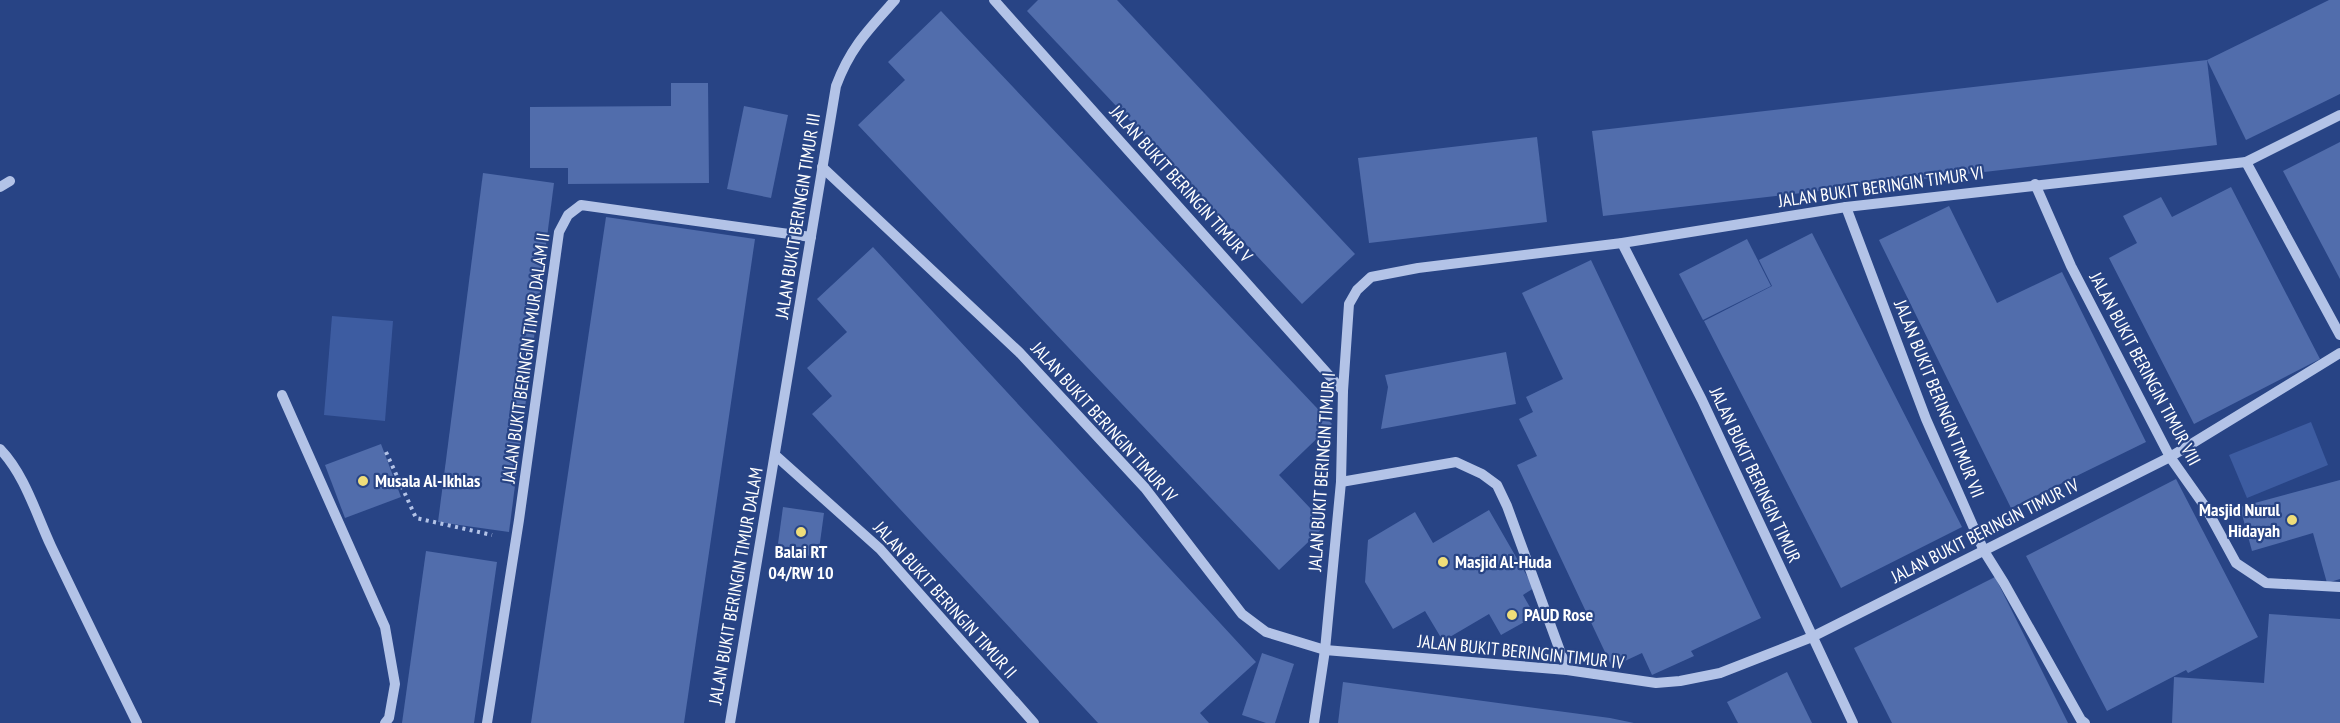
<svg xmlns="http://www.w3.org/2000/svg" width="2340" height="723" font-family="'PT Sans Narrow',sans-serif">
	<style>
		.green { fill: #3d5ca1 }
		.building { fill: #516dac }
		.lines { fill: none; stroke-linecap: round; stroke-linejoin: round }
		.path { stroke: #b3c3e7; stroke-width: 4; stroke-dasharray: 3 4.5; stroke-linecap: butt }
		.minor { stroke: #b3c3e7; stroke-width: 10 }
		.poi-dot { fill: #efdd79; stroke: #284485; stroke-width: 2 }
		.labels { text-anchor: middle; stroke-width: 4.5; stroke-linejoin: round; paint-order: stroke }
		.street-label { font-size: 18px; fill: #fff; stroke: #284485 }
		.poi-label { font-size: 18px; font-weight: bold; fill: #fff; stroke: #284485; text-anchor: start }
	</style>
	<rect width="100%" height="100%" fill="#284485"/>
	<g class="green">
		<polygon points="332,316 393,321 385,421 324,415"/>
		<polygon points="2311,422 2328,465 2247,498 2229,455"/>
	</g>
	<g class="building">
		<polygon points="1038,0 1117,0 1355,254 1302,304 1027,11"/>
		<polygon points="2329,0 2340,0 2340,94 2246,140 2207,60"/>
		<polygon points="941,11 1332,424 1279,475 1326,525 1279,570 858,125 905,80 888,62"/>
		<polygon points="2207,60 2217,145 1603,216 1592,131"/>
		<polygon points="671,83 708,83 709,183 568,184 568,168 530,168 530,107 671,106"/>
		<polygon points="744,106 788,115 771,198 727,189"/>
		<polygon points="1537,137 1547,222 1369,243 1358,158"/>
		<polygon points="2340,142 2340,279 2283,171"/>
		<polygon points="483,173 554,183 509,532 438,522"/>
		<polygon points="2231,187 2320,359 2194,424 2109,258 2137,243 2123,216 2161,197 2172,217"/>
		<polygon points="1949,206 1997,303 2062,272 2146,442 2011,508 1879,240"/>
		<polygon points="606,217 755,239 684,723 531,723"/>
		<polygon points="1812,233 1962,527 1841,588 1704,321 1772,286 1759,260"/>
		<polygon points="1747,239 1771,286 1703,320 1679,274"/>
		<polygon points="873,247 1256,662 1200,713 1209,723 1098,723 812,414 832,396 807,368 847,332 817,299"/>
		<polygon points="1591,260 1761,618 1691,651 1694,656 1652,675 1642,653 1612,667 1517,465 1537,456 1519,419 1533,412 1526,397 1563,379 1522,293"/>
		<polygon points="1506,352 1516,404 1381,429 1388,387 1385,375"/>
		<polygon points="381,444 401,497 345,518 325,465"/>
		<polygon points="2176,479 2258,637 2188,673 2186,670 2107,711 2026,556"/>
		<polygon points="2340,480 2340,579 2327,583 2313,533 2252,551 2240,507"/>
		<polygon points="783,507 824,513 818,557 777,551"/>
		<polygon points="1489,510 1534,588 1523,595 1535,616 1501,635 1489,614 1443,641 1425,611 1393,629 1365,582 1368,540 1415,512 1433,543"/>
		<polygon points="426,551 497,562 474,723 402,723"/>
		<polygon points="1995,577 2068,723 1892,723 1854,648"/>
		<polygon points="2269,614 2340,619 2340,723 2172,723 2174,677 2264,683"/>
		<polygon points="1262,653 1294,664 1275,723 1266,723 1242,715"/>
		<polygon points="1787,672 1812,723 1738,723 1727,702"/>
		<polygon points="1343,682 1610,718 1634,723 1338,723"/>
	</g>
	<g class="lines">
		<polyline class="path" points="386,452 416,518 492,535"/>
		<g class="minor">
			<polyline points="994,0 1343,391"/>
			<polyline points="2246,162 2340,335"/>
			<polyline points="822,167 1019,352 1145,488 1242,614 1266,632 1325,650 1567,670 1656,683 1680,681 1720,673 1812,637 2170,457 2340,353"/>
			<polyline points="2035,184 2071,266 2170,457 2206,508 2236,563 2266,583 2340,587"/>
			<polyline points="0,187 10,181"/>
			<polyline points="1846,207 1926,419 1984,551 2004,583 2081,720 2085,723"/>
			<polyline points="1622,243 1702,400 1853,723"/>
			<polyline points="282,395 385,627 395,684 389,718 385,723"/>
			<path d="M 0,449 C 25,475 36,514 51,546 C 79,605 108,664 137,723"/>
			<polyline points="775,455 880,549 1034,723"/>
			<polyline points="1341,482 1456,462 1482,474 1497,485 1507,506 1567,670"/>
			<polyline points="487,723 519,520 559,232 568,215 581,205 811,237"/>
			<path d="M 730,723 L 836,86 C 850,48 868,30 895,0"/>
			<polyline points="1314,723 1325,650 1341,482 1343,391 1349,304 1357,290 1371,277 1418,268 1622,243 1846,207 2246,162 2340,115"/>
		</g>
	</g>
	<g class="poi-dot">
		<circle cx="363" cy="481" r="6"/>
		<circle cx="2292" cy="520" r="6"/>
		<circle cx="801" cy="532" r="6"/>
		<circle cx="1443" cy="562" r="6"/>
		<circle cx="1512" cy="615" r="6"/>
	</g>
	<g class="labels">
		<g class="street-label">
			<text transform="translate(1181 184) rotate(48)" y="6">JALAN BUKIT BERINGIN TIMUR V</text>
			<text transform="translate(1881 187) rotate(-8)" y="6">JALAN BUKIT BERINGIN TIMUR VI</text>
			<text transform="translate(798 216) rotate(-81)" y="6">JALAN BUKIT BERINGIN TIMUR III</text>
			<text transform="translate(526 358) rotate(-82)" y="6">JALAN BUKIT BERINGIN TIMUR DALAM II</text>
			<text transform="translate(2145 369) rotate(62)" y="6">JALAN BUKIT BERINGIN TIMUR VIII</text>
			<text transform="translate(1939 399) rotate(68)" y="6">JALAN BUKIT BERINGIN TIMUR VII</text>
			<text transform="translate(1104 422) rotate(48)" y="6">JALAN BUKIT BERINGIN TIMUR IV</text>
			<text transform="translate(1322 472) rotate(-86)" y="6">JALAN BUKIT BERINGIN TIMUR I</text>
			<text transform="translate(1755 475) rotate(65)" y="6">JALAN BUKIT BERINGIN TIMUR</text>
			<text transform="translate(1985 531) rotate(-27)" y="6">JALAN BUKIT BERINGIN TIMUR IV</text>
			<text transform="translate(736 586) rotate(-80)" y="6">JALAN BUKIT BERINGIN TIMUR DALAM</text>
			<text transform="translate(945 600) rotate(48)" y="6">JALAN BUKIT BERINGIN TIMUR II</text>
			<text transform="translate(1521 652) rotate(6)" y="6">JALAN BUKIT BERINGIN TIMUR IV</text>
		</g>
		<g class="poi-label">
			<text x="375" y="487">Musala Al-Ikhlas</text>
			<text x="2280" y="516" text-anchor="end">Masjid Nurul<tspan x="2280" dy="21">Hidayah</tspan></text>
			<text x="801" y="558" text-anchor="middle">Balai RT<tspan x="801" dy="21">04/RW 10</tspan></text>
			<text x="1455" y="568">Masjid Al-Huda</text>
			<text x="1524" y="621">PAUD Rose</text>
		</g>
	</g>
</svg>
